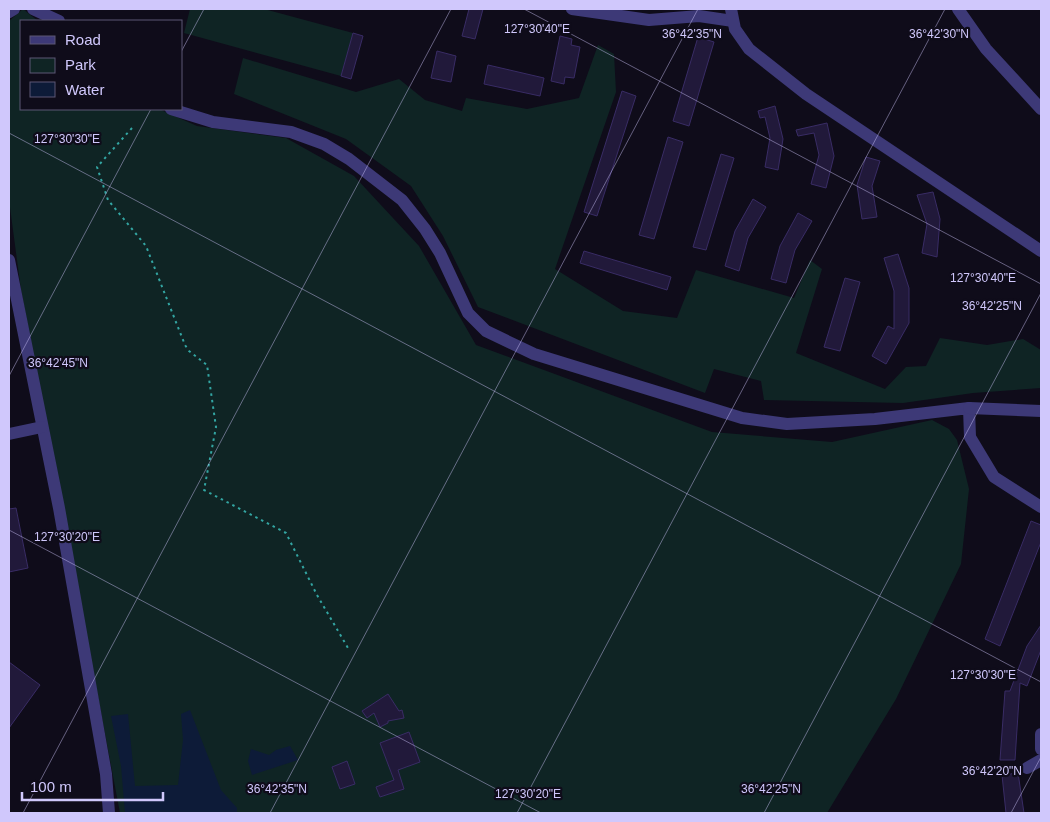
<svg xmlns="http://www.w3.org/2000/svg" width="1050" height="822" font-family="Helvetica,sans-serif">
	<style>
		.green { fill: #0f2424 }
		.water { fill: #0d1b38 }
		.building { fill: #21193a; stroke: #392c65 }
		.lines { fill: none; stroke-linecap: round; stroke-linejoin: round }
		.path { stroke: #33a5a2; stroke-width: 2; stroke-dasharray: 2.5 4; stroke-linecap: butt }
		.minor { stroke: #3d3977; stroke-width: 12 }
		.ticks { fill: none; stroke: #d0c8fc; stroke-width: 1; stroke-opacity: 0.45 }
		.ticks-label { font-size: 12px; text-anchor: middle; fill: #d0c8fc; stroke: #0f0c1a; stroke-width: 4.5; stroke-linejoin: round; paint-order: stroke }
	</style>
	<rect width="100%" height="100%" fill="#0f0c1a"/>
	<g class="green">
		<polygon points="23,9 38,21 21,21 21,109 159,109 197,126 286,138 354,176 419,246 476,345 712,432 832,442 932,420 949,429 957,440 969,489 961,564 896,699 827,813 120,813 21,290 9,200 9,21"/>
		<polygon points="190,9 264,9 353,33 341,76 184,33"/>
		<polygon points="598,45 614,54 616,92 555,269 623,311 677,318 696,270 794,298 810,260 822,269 796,353 885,389 906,367 926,366 940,338 987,345 1023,339 1041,350 1041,388 973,393 903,403 764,400 761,381 714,369 705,393 478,307 443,236 411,186 346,139 234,94 243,58 356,92 399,79 425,100 462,111 466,98 527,109 579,98"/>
	</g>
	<g class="water">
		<polygon points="190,710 221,790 237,808 237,813 125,813 121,766 111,716 128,714 135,786 178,785 183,740 181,714"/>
		<polygon points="290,746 298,760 252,775 248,761 251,749 269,755 276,750"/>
	</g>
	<g class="building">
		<polygon points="469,9 483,9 475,39 462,36"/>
		<polygon points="353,33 363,36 351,79 341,76"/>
		<polygon points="560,36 572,39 571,45 580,47 574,78 565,77 564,84 551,81"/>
		<polygon points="698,37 714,42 689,126 673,121"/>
		<polygon points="437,51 456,56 451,82 431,78"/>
		<polygon points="488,65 544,78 540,96 484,84"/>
		<polygon points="622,91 636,96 597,216 584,212"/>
		<polygon points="775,106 783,139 778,170 765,167 770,138 765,117 760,118 758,111"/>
		<polygon points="827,123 834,156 826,188 811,184 819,155 814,133 798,136 796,130"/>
		<polygon points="668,137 683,142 654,239 639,235"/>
		<polygon points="721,154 734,158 706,250 693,247"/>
		<polygon points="866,157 880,161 872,186 877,217 862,219 857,185"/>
		<polygon points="933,192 940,219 937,257 922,253 927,224 917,195"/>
		<polygon points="753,199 766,207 748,238 739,271 725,266 735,231"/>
		<polygon points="798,213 812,221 795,250 786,283 771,279 780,246"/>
		<polygon points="584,251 671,277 667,290 580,263"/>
		<polygon points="898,254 909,288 909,323 886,364 872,356 888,326 894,329 894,291 884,258"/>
		<polygon points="845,278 860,282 840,351 824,347"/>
		<polygon points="16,508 28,568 9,572 9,509"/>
		<polygon points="1031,521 1041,525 1041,542 1000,646 985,639"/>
		<polygon points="1041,625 1041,650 1027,686 1020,683 1015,760 1000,760 1005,691 1010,691 1027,646"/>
		<polygon points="9,662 40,685 9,728"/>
		<polygon points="388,694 399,711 402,710 404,718 388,721 388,723 380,727 374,713 367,718 362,711"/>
		<polygon points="409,732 420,762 398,770 404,789 380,797 376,787 394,780 380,743"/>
		<polygon points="347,761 355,784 340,789 332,767"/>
		<polygon points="1018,773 1024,813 1006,813 1002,775"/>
	</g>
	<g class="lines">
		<polyline class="path" points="132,128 97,167 108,200 146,246 185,345 189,351 207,365 216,427 204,490 286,533 317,595 348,648"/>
		<g class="minor">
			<polyline points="33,9 59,21"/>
			<polyline points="572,9 649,20 699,16 733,21"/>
			<polyline points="731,9 735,29 749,49 806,94 1041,251"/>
			<polyline points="958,9 986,49 1041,109"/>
			<polyline points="9,12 14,9"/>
			<polyline points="171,109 213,122 291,132 324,144 349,159 402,200 425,229 440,253 468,313 486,331 534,354 742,418 787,424 875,419 969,408 970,437 994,477 1041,507"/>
			<polyline points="9,260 59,508 106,774 109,813"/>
			<polyline points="969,408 1041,411"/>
			<polyline points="9,434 42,427"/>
			<polyline points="1041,734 1041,749"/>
			<polyline points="1027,768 1041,760"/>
		</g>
	</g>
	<path class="ticks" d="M 524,9 L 1041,284M 181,52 L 204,9M 9,133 L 1041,682M 9,376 L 151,109M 9,530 L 541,813M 23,813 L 451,9M 270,813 L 698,9M 517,813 L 945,9M 764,813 L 1041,293M 1011,813 L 1041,757"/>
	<g class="ticks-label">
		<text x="537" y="33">127°30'40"E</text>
		<text x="692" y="38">36°42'35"N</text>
		<text x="939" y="38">36°42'30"N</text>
		<text x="67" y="143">127°30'30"E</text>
		<text x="983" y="282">127°30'40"E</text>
		<text x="992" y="310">36°42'25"N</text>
		<text x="58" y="367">36°42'45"N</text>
		<text x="67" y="541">127°30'20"E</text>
		<text x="983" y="679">127°30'30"E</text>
		<text x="992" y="775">36°42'20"N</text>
		<text x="277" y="793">36°42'35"N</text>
		<text x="771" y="793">36°42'25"N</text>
		<text x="528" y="798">127°30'20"E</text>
	</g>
	<rect width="1050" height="822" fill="none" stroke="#d0c8fc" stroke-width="20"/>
	<rect x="20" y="20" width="162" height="90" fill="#0f0c1a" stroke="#5c5774"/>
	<rect x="30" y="36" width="25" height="8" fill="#3d3977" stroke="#5c5774"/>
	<text x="65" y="45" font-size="15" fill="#d0c8fc">Road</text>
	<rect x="30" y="58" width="25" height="15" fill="#0f2424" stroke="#5c5774"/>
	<text x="65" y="70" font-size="15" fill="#d0c8fc">Park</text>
	<rect x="30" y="82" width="25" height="15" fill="#0d1b38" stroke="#5c5774"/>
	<text x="65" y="95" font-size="15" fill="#d0c8fc">Water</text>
	<path d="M22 792v8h141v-8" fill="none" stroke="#d0c8fc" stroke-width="2.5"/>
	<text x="30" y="792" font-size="15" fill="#d0c8fc" stroke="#0f0c1a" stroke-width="4" paint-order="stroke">100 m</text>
</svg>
